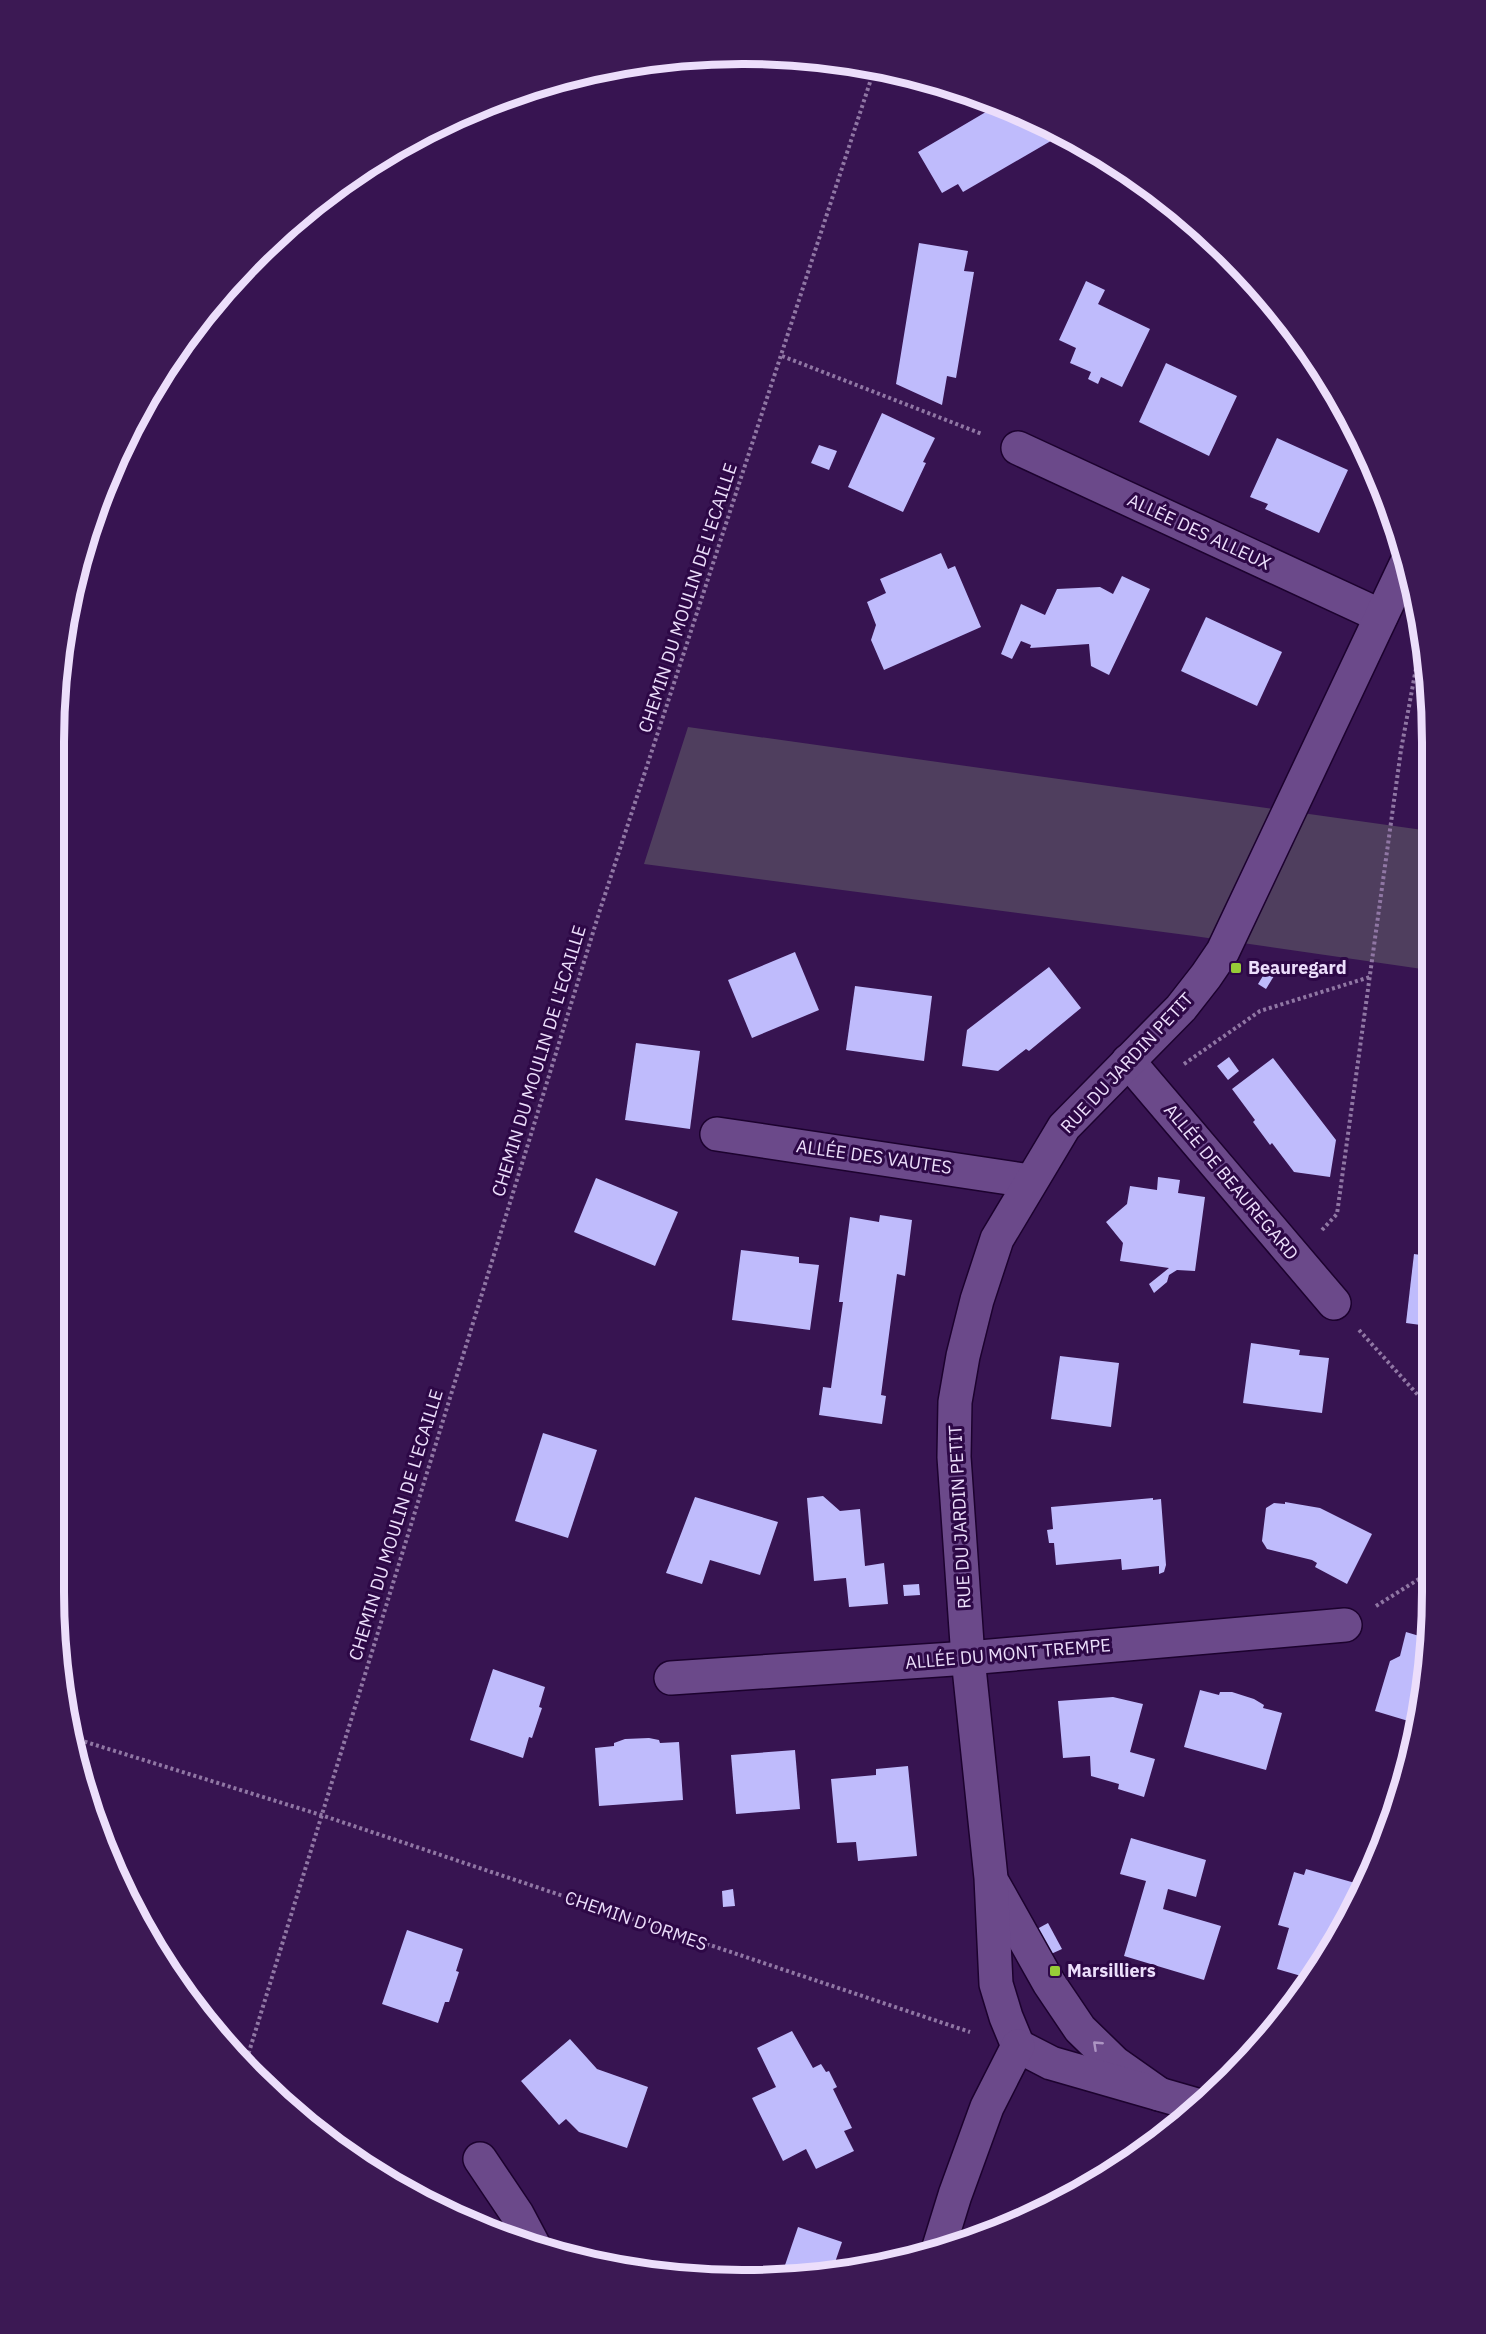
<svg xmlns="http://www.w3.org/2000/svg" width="1486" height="2334" font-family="'IBM Plex Sans',sans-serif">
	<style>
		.green { fill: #4f3e5e }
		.building { fill: #bfbbfc }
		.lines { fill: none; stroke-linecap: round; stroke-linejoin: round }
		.minor-casing { stroke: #1c022e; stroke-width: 36 }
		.path { stroke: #9077a4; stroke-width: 4; stroke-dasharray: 3 3; stroke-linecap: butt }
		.minor { stroke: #6b498a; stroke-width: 33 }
		.oneway { stroke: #ac94c2 }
		.poi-dot { fill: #97cc38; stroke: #2d0846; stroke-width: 2 }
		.labels { text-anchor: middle; stroke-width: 6; stroke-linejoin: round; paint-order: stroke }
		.street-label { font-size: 18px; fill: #ecdefb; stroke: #2d0846 }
		.poi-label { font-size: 18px; font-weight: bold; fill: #ecdefb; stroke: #2d0846; text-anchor: start }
		.rim { fill: none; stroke: #ecdefb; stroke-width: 8 }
	</style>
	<rect width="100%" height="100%" fill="#371451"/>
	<polygon class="green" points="688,727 1430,831 1429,970 1194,936 644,864"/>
	<g class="building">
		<polygon points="996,106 1048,125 1053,128 1051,130 1056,138 963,192 958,184 942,193 918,152"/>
		<polygon points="919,243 968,251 964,271 974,272 956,378 947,376 942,405 896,384"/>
		<polygon points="1086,281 1105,290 1098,304 1150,329 1122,387 1101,377 1098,384 1088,379 1091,372 1070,363 1076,348 1059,340"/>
		<polygon points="1166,363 1237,396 1209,456 1139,422"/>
		<polygon points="882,413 935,438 923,462 926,463 903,512 848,487"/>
		<polygon points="1277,438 1348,470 1319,533 1265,509 1268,504 1250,497"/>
		<polygon points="819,445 837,451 829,470 811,463"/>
		<polygon points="941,553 948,569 955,566 981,627 884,670 871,640 876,625 867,602 886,593 880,579"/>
		<polygon points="1122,576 1150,589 1109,675 1091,666 1089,644 1030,648 1031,645 1021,641 1012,659 1001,654 1021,604 1045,615 1057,589 1100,587 1113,594"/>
		<polygon points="1206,617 1282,652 1257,706 1181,671"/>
		<polygon points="795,952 819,1010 752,1038 728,980"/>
		<polygon points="1269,966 1277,971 1266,989 1258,984"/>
		<polygon points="1049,967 1081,1008 1029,1051 1026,1049 998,1071 962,1066 967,1030"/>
		<polygon points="855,986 932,996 924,1061 846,1050"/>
		<polygon points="636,1043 700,1051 690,1129 625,1120"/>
		<polygon points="1229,1057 1239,1071 1228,1080 1217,1066"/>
		<polygon points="1273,1058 1336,1140 1330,1177 1294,1172 1272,1143 1270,1145 1253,1122 1255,1120 1232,1089"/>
		<polygon points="1158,1177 1180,1180 1178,1193 1205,1197 1195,1271 1177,1270 1169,1275 1167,1282 1154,1293 1149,1284 1169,1268 1120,1261 1123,1243 1106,1222 1127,1204 1130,1186 1157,1190"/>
		<polygon points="596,1178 678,1212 655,1266 574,1232"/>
		<polygon points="880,1215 912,1220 905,1276 897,1274 881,1395 886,1396 882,1424 819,1415 823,1387 831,1388 843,1302 839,1302 850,1217 879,1222"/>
		<polygon points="741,1250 799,1257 799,1263 819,1265 810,1330 732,1320"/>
		<polygon points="1414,1254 1428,1256 1428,1326 1406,1323"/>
		<polygon points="1251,1343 1300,1350 1299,1355 1329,1358 1322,1413 1243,1403"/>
		<polygon points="1060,1356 1119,1363 1111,1427 1051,1419"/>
		<polygon points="543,1433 597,1450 568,1538 515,1521"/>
		<polygon points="823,1496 840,1511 860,1509 865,1566 884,1563 888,1604 849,1607 846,1578 814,1581 807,1498"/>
		<polygon points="695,1497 778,1522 760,1575 710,1560 702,1584 666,1573"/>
		<polygon points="1153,1498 1153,1500 1161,1499 1166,1565 1164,1572 1159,1574 1159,1566 1122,1570 1121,1559 1056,1565 1054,1543 1049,1543 1047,1530 1053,1529 1051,1507"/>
		<polygon points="1285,1502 1320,1508 1372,1534 1347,1584 1315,1567 1317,1563 1312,1560 1267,1549 1262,1541 1266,1508 1274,1503 1285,1504"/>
		<polygon points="919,1584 920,1595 904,1596 903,1585"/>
		<polygon points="1406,1632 1426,1638 1426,1681 1415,1723 1375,1711 1390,1661 1400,1656"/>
		<polygon points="493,1669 545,1687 539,1707 542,1708 532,1738 529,1737 523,1758 470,1740"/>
		<polygon points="1200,1690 1219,1695 1220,1692 1232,1692 1254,1699 1264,1705 1263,1708 1282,1713 1266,1770 1184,1747"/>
		<polygon points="1113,1697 1143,1704 1130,1752 1155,1759 1144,1797 1118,1789 1119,1784 1091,1776 1090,1756 1063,1758 1058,1701"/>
		<polygon points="649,1738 659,1740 660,1743 679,1742 683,1800 599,1806 595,1748 614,1746 614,1743 625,1739"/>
		<polygon points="795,1750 800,1809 736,1814 731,1755"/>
		<polygon points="908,1766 917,1856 858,1861 856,1842 837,1843 831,1779 876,1775 876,1769"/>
		<polygon points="1131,1838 1206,1860 1196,1897 1168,1889 1163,1909 1221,1926 1204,1980 1124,1956 1146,1881 1120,1874"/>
		<polygon points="1306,1869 1362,1885 1308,1978 1277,1969 1289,1928 1278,1925 1294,1872 1304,1875"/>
		<polygon points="733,1889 735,1906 723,1907 722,1891"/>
		<polygon points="1048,1923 1062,1949 1051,1954 1037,1929"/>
		<polygon points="407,1930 463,1949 456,1971 459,1972 449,2002 445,2002 438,2023 382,2004"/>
		<polygon points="792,2031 813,2068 821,2064 826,2072 829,2071 837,2087 833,2089 852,2128 844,2131 854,2151 816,2169 806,2149 783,2161 752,2098 776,2087 757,2048"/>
		<polygon points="570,2039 597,2069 648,2087 627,2148 579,2132 566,2119 559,2125 521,2081"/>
		<polygon points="798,2227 842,2242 831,2274 795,2275 783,2271"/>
	</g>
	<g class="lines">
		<g class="minor-casing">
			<g id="minor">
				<polyline points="1018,448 1381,616"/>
				<polyline points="1128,1061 1334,1303"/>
				<polyline points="717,1134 1030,1181"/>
				<polyline points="671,1678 968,1658 1345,1625"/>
				<polyline points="994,1885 1049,1983 1080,2029 1115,2063 1159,2094"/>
				<polyline points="1018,2046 1006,2017 996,1984 991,1878 968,1658 954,1457 955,1402 963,1356 977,1300 997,1239 1064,1127 1181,1008 1206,976 1223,951 1407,562"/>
				<polyline points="1018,2046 1051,2063 1197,2105"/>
				<polyline points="480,2159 517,2214 534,2246"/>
				<polyline points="938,2250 955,2195 987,2107 1018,2046"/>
			</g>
		</g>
		<g class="path">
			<polyline points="782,356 982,434"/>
			<polyline points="1184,1064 1260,1011 1370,977"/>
			<polyline points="1322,1230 1337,1214 1401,750 1421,641"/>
			<polyline points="1359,1330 1427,1405"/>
			<polyline points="1376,1606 1427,1574"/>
			<polyline points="73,1738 321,1815 970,2032"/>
			<polyline points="245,2065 599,913 874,70"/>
		</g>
		<use href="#minor" class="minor"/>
	</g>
	<defs><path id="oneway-chevron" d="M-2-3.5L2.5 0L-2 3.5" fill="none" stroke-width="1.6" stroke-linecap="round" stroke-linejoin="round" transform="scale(1.5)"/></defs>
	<use class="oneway" href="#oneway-chevron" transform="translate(1097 2045) rotate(-137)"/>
	<g class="poi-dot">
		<rect x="1230" y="962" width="12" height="12" rx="3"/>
		<rect x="1049" y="1965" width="12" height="12" rx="3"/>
	</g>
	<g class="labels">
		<g class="street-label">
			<text transform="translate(1199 532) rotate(25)" y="6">ALLÉE DES ALLEUX</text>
			<text transform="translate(688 598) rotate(-72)" y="6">CHEMIN DU MOULIN DE L'ECAILLE</text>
			<text transform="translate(539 1061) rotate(-73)" y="6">CHEMIN DU MOULIN DE L'ECAILLE</text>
			<text transform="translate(1127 1063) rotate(-47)" y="6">RUE DU JARDIN PETIT</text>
			<text transform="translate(874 1157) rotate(8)" y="6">ALLÉE DES VAUTES</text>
			<text transform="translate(1231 1182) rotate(50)" y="6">ALLÉE DE BEAUREGARD</text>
			<text transform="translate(960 1517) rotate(-93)" y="6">RUE DU JARDIN PETIT</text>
			<text transform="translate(396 1525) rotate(-73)" y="6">CHEMIN DU MOULIN DE L'ECAILLE</text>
			<text transform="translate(1008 1654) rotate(-5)" y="6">ALLÉE DU MONT TREMPE</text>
			<text transform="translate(636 1921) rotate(19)" y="6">CHEMIN D'ORMES</text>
		</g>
		<g class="poi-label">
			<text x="1248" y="974">Beauregard</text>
			<text x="1067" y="1977">Marsilliers</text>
		</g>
	</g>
	<path d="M0 0H1486V2334H0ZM742 64H744A678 678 0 0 1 1422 742V1592A678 678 0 0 1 744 2270H742A678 678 0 0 1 64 1592V742A678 678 0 0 1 742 64Z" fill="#3c1954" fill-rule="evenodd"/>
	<path class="rim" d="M742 64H744A678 678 0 0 1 1422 742V1592A678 678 0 0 1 744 2270H742A678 678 0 0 1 64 1592V742A678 678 0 0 1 742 64Z"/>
</svg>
